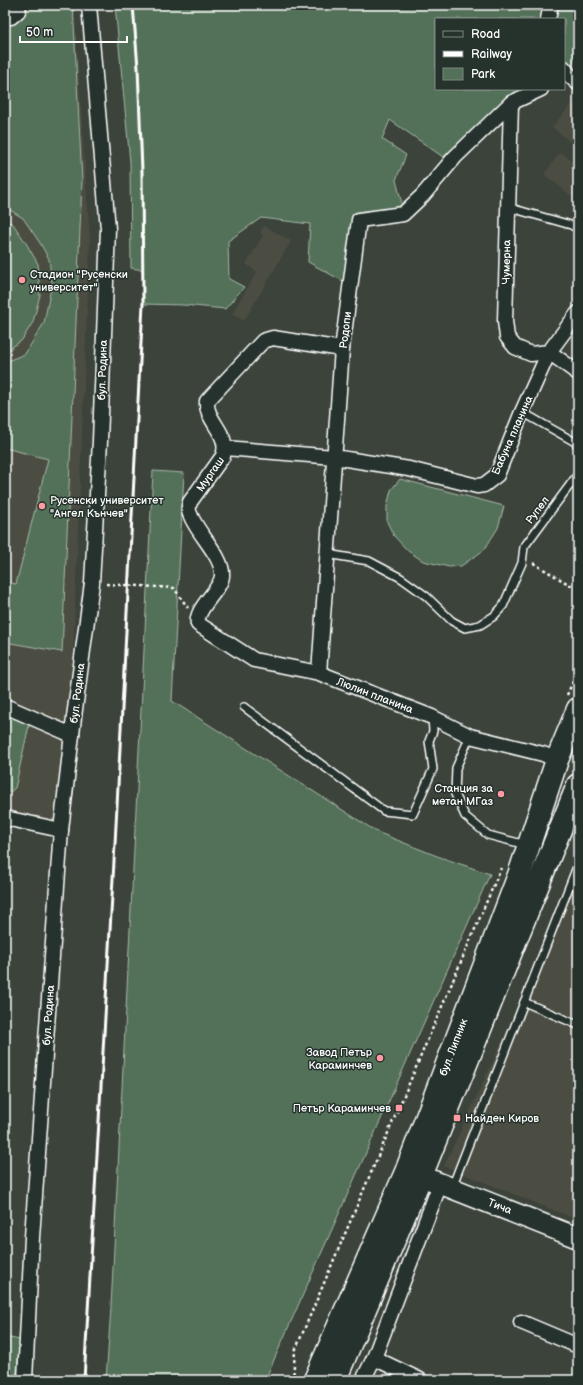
<svg xmlns="http://www.w3.org/2000/svg" width="583" height="1385" font-family="'Balsamiq Sans',sans-serif">
	<style>
		.built { fill: #4c4e43 }
		.green { fill: #537159; stroke: #a9b8ac }
		.lines { fill: none; stroke-linecap: round; stroke-linejoin: round }
		.lane-casing { stroke: #fff; stroke-width: 10 }
		.street-casing { stroke: #fff; stroke-width: 17 }
		.secondary-casing { stroke: #fff; stroke-width: 23 }
		.primary-casing { stroke: #fff; stroke-width: 25 }
		.path { stroke: #fff; stroke-width: 2.5; stroke-dasharray: 3 3; stroke-linecap: butt }
		.lane { stroke: #26332d; stroke-width: 7 }
		.street { stroke: #26332d; stroke-width: 14 }
		.secondary { stroke: #26332d; stroke-width: 20 }
		.primary { stroke: #26332d; stroke-width: 22 }
		.rail { stroke: #fff; stroke-width: 3 }
		.poi-dot { fill: #ff9aa2; stroke: #26332d; stroke-width: 1.5 }
		.labels { text-anchor: middle; stroke-width: 3; stroke-linejoin: round; paint-order: stroke }
		.street-label { font-size: 11px; fill: #fff; stroke: #26332d }
		.poi-label { font-size: 11px; fill: #fff; stroke: #26332d; text-anchor: start }
	</style>
	<rect width="100%" height="100%" fill="#3c433a"/>
	<filter id="ink" filterUnits="userSpaceOnUse"><feTurbulence type="fractalNoise" baseFrequency=".025" numOctaves="2"/><feDisplacementMap in="SourceGraphic" scale="8" xChannelSelector="R" yChannelSelector="G"/><feConvolveMatrix kernelMatrix="1 2 1 2 8 2 1 2 1" color-interpolation-filters="sRGB"/></filter>
	<g filter="url(#ink)">
		<g class="built">
			<polygon points="5,5 74,5 90,240 68,772 61,830 5,818"/>
			<polygon points="572,104 578,109 578,148 552,127"/>
			<polygon points="561,152 578,166 578,201 544,174"/>
			<polygon points="264,226 291,241 244,321 232,314 257,272 246,264 263,235 260,233"/>
			<polygon points="578,879 578,1220 444,1166"/>
		</g>
		<g class="green">
			<polygon points="23,5 73,5 82,181 62,652 5,642 5,582 16,584 48,459 5,448 5,362 25,354 44,323 52,283 49,259 40,243 23,218 5,207 5,19"/>
			<polygon points="115,5 578,5 578,40 570,76 564,79 564,19 436,19 436,89 541,89 511,103 443,157 390,120 382,139 406,155 396,180 402,204 403,214 359,220 350,285 308,262 310,224 261,218 228,241 229,279 244,287 225,309 183,305 143,304 143,270 131,268 130,162"/>
			<polygon points="5,220 13,224 26,243 38,264 40,295 33,322 22,340 5,352"/>
			<polygon points="153,471 184,473 172,701 377,832 437,856 490,874 265,1380 106,1380 111,1307"/>
			<polygon points="400,479 504,506 498,528 484,550 461,566 449,567 423,561 408,551 394,536 387,522 387,506 391,490"/>
			<polygon points="5,711 30,721 15,788 10,792 5,791"/>
			<polygon points="5,1337 20,1340 16,1380 5,1380"/>
		</g>
		<g class="lines">
			<g class="lane-casing">
				<g id="lane">
					<polyline points="507,207 571,225 578,229"/>
					<polyline points="522,412 575,442 578,446"/>
					<polyline points="327,554 369,561 401,578 426,596 452,621 465,628 480,625 494,616 503,606 522,563 524,547 578,474"/>
					<polyline points="244,707 384,811 413,814 433,769 429,741 433,731 432,717"/>
					<polyline points="470,736 456,768 455,794 465,816 488,835 526,845"/>
					<polyline points="524,1002 578,1025"/>
					<polyline points="452,1187 578,864"/>
				</g>
			</g>
			<g class="street-casing">
				<g id="street">
					<polyline points="5,15 11,17 18,11 19,5"/>
					<polyline points="548,19 551,5"/>
					<polyline points="564,68 570,76 578,83"/>
					<polyline points="511,103 505,321 507,337 515,347 531,354 549,352 578,373"/>
					<path d="M 342,349 L 273,338 L 263,341 L 207,401 C 205,421 231,434 223,456 L 190,502 C 189,505 188,508 189,511 C 194,531 224,556 222,576 C 221,590 194,609 198,624 L 254,660 L 319,673 L 432,717 L 470,736 L 543,754 L 557,760"/>
					<polyline points="226,448 334,457 409,469 477,486 484,485 497,475 522,412 549,352 578,313"/>
					<polyline points="319,673 342,349 359,220 403,214 423,195 455,157 511,103 541,89"/>
					<polyline points="5,706 72,735"/>
					<polyline points="5,818 61,830"/>
					<polyline points="521,1322 578,1346"/>
					<polyline points="374,1358 420,1380"/>
					<polyline points="25,1380 32,1237 61,830 74,717 92,583 100,441 108,229 89,5"/>
					<polyline points="363,1380 374,1358 440,1184"/>
				</g>
			</g>
			<g class="secondary-casing">
				<polyline id="secondary" points="421,1176 578,1238"/>
			</g>
			<g class="primary-casing">
				<g id="primary">
					<polyline points="315,1380 406,1172 519,875 557,760 578,709"/>
					<polyline points="335,1380 421,1176 578,785"/>
				</g>
			</g>
			<g class="path">
				<polyline points="533,563 570,585 578,587"/>
				<polyline points="106,584 174,588 188,608"/>
				<polyline points="567,695 578,670"/>
				<polyline points="293,1380 295,1351 501,868"/>
			</g>
			<use href="#lane" class="lane"/>
			<use href="#street" class="street"/>
			<use href="#secondary" class="secondary"/>
			<use href="#primary" class="primary"/>
			<polyline class="rail" points="84,1380 115,844 143,304 142,171 138,68 133,5"/>
		</g>
	</g>
	<g class="poi-dot">
		<circle cx="22" cy="280" r="4"/>
		<circle cx="42" cy="506" r="4"/>
		<circle cx="501" cy="794" r="4"/>
		<circle cx="380" cy="1058" r="4"/>
		<rect x="395" y="1104" width="8" height="8" rx="2"/>
		<rect x="453" y="1114" width="8" height="8" rx="2"/>
	</g>
	<g class="labels">
		<g class="street-label">
			<text transform="translate(506 262) rotate(-89)" y="4">Чумерна</text>
			<text transform="translate(345 330) rotate(-83)" y="4">Родопи</text>
			<text transform="translate(102 370) rotate(-88)" y="4">бул. Родина</text>
			<text transform="translate(512 435) rotate(-66)" y="4">Бабуна планина</text>
			<text transform="translate(210 474) rotate(-55)" y="4">Мургаш</text>
			<text transform="translate(537 510) rotate(-53)" y="4">Рупел</text>
			<text transform="translate(77 693) rotate(-83)" y="4">бул. Родина</text>
			<text transform="translate(375 695) rotate(21)" y="4">Люлин планина</text>
			<text transform="translate(48 1015) rotate(-86)" y="4">бул. Родина</text>
			<text transform="translate(453 1047) rotate(-69)" y="4">бул. Липник</text>
			<text transform="translate(500 1206) rotate(21)" y="4">Тича</text>
		</g>
		<g class="poi-label">
			<text x="30" y="278">Стадион "Русенски<tspan x="30" dy="13">университет"</tspan></text>
			<text x="50" y="504">Русенски университет<tspan x="50" dy="13">"Ангел Кънчев"</tspan></text>
			<text x="493" y="792" text-anchor="end">Станция за<tspan x="493" dy="13">метан МГаз</tspan></text>
			<text x="372" y="1056" text-anchor="end">Завод Петър<tspan x="372" dy="13">Караминчев</tspan></text>
			<text x="391" y="1112" text-anchor="end">Петър Караминчев</text>
			<text x="465" y="1122">Найден Киров</text>
		</g>
	</g>
	<rect width="583" height="1385" fill="none" stroke="#26332d" stroke-width="20"/>
	<rect x="10" y="10" width="563" height="1365" fill="none" stroke="#fff" stroke-width="1.5" filter="url(#ink)"/>
	<rect x="435" y="18" width="130" height="72" fill="#26332d" stroke="#7d8581"/>
	<rect x="443" y="31" width="20" height="6" fill="#26332d" stroke="#7d8581"/>
	<text x="471" y="38" font-size="12" fill="#ffffff">Road</text>
	<rect x="443" y="51" width="20" height="6" fill="#ffffff" stroke="#7d8581"/>
	<text x="471" y="58" font-size="12" fill="#ffffff">Railway</text>
	<rect x="443" y="68" width="20" height="12" fill="#537159" stroke="#7d8581"/>
	<text x="471" y="78" font-size="12" fill="#ffffff">Park</text>
	<path d="M20 36v6h107v-6" fill="none" stroke="#ffffff" stroke-width="2"/>
	<text x="26" y="36" font-size="12" fill="#ffffff" stroke="#26332d" stroke-width="3" paint-order="stroke">50 m</text>
</svg>
